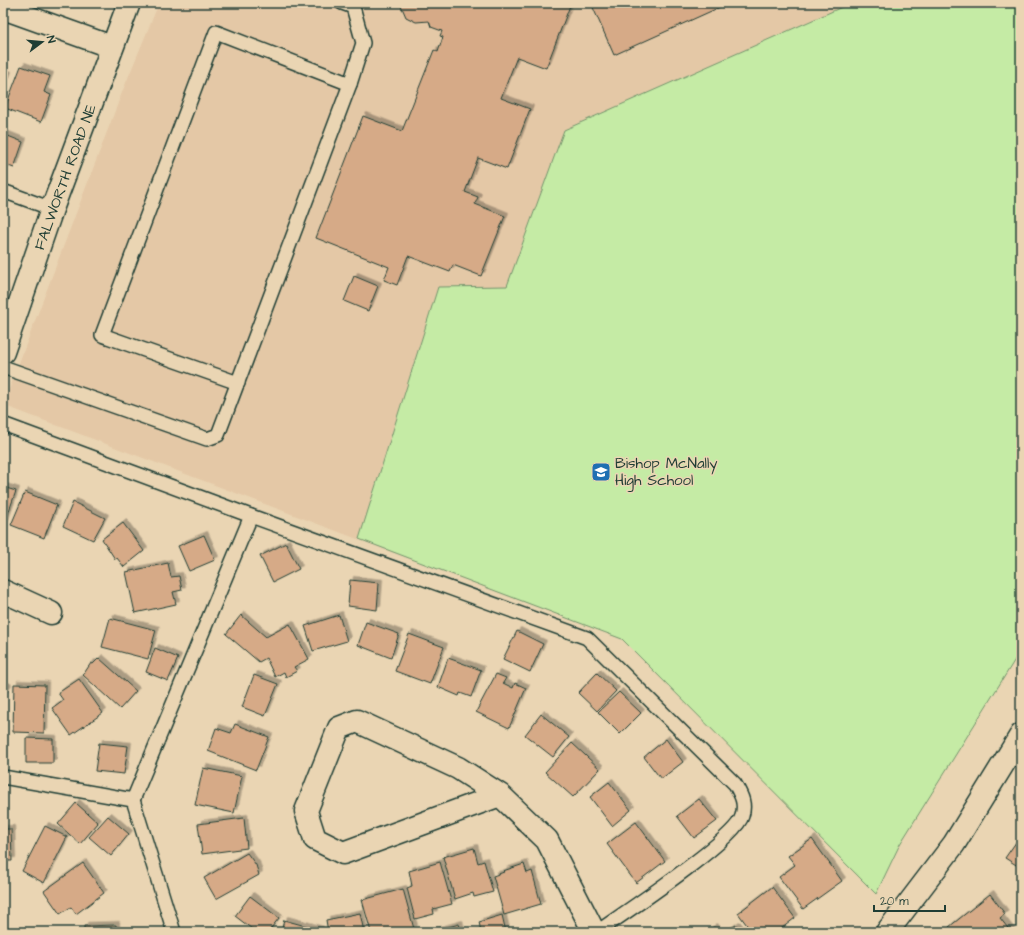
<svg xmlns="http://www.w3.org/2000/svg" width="1024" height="935" font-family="'Architects Daughter',sans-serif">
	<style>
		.built { fill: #e4c8a6 }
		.green { fill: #c5eba5; stroke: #72946c }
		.building { fill: #d6aa87; stroke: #1f3d34; filter: url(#shadow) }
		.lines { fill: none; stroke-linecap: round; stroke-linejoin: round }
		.service-casing { stroke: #1f3d34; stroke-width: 16 }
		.minor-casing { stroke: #1f3d34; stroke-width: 25 }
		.service { stroke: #ead5b3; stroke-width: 13 }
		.minor { stroke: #ead5b3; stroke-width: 22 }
		.labels { text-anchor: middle; stroke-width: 3; stroke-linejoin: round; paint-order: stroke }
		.street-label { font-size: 15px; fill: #1f3d34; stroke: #ead5b3 }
		.poi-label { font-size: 15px; fill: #1f3d34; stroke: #ead5b3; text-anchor: start }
	</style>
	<defs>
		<filter id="shadow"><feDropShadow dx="3.5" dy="-3.5" stdDeviation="0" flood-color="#0004"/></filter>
	</defs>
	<rect width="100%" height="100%" fill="#ead5b3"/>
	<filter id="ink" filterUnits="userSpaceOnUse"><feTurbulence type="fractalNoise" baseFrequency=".025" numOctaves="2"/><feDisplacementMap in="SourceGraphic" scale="8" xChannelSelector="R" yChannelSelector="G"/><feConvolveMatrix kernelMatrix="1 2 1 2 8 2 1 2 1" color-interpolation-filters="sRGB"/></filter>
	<g filter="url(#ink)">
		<polygon class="built" points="159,3 1021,3 1021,650 900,844 876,894 622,639 3,405 123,90"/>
		<polygon class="green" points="851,3 1021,3 1021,650 900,844 876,894 622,639 359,539 438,287 507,286 564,130"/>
		<g class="building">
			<polygon points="571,3 546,68 517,57 501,98 530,109 507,169 478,158 465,192 478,197 475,204 505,216 481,276 453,265 450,272 408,256 397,285 384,280 389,267 316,238 363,116 402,131 434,50 438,52 443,37 440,36 442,31 431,27 429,21 416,22 406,17 400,3"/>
			<polygon points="591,3 729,3 614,55"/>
			<polygon points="21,66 50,76 44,92 51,95 41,122 5,108"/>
			<polygon points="3,73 8,75 3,88"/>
			<polygon points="3,134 23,142 14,168 3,164"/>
			<polygon points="354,276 378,286 368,311 344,301"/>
			<polygon points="3,487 16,491 3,528"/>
			<polygon points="25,492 57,505 44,538 11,525"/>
			<polygon points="73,502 105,518 93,540 63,526"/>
			<polygon points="123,523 144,551 124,567 117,558 115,559 102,539"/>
			<polygon points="204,535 215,560 189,571 178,546"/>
			<polygon points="286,543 299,569 273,582 260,556"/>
			<polygon points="168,563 171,577 179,576 182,590 173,592 176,604 135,613 126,572"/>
			<polygon points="350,580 379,583 377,610 348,606"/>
			<polygon points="241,615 266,637 290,624 309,659 294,667 297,671 286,677 284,672 275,677 266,658 259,662 226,634"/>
			<polygon points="339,615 347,641 313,651 305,626"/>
			<polygon points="110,618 156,630 148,659 102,647"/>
			<polygon points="366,622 399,634 391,658 358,645"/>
			<polygon points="517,631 543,644 530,672 503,659"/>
			<polygon points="409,634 444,647 430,684 395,671"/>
			<polygon points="155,648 178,658 168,681 146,672"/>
			<polygon points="99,658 136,691 120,709 83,675 91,663 93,664"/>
			<polygon points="448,658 481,670 471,697 460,693 459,696 438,687"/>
			<polygon points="597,673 616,691 597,711 578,693"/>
			<polygon points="496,674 506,678 503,683 513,688 515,683 526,688 509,728 476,712"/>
			<polygon points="254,675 278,684 265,716 242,707"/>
			<polygon points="79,679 103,713 71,735 52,708 63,700 58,693"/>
			<polygon points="14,684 45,685 44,733 13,732"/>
			<polygon points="3,685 8,688 3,697"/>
			<polygon points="619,692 641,713 620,734 598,712"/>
			<polygon points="541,714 569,737 553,757 525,735"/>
			<polygon points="235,724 269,737 256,770 208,751 216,728 231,733"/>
			<polygon points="26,738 53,739 53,763 26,763"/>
			<polygon points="666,739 683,762 661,779 644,757"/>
			<polygon points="99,743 128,746 124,774 95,771"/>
			<polygon points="572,743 600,769 573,797 545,772"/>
			<polygon points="203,768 242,776 234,813 195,805"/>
			<polygon points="609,782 631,810 612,826 590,797"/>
			<polygon points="699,799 717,821 694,838 677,816"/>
			<polygon points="76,803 98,823 80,844 58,824"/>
			<polygon points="108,816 129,834 111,856 89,837"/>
			<polygon points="244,818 247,848 202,854 198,824"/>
			<polygon points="636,822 665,861 636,883 607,844"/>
			<polygon points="45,826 67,837 44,883 22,871"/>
			<polygon points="3,829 11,829 12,861 3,861"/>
			<polygon points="1021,835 1021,868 1005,858"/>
			<polygon points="812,839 842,881 803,909 779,877 795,865 788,856"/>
			<polygon points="474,848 478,863 484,861 493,892 474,897 473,893 455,899 443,857"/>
			<polygon points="247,853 256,865 259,875 216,899 204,878"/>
			<polygon points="440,862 452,904 433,909 434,914 415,919 407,888 412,886 409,871"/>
			<polygon points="83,863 104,893 76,914 71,907 60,914 44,891"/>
			<polygon points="524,864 527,873 532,871 541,904 504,915 493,876 504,872 503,871"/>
			<polygon points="772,887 795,918 777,932 752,932 738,913"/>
			<polygon points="403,889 414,929 405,932 371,932 362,900"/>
			<polygon points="990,894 1005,914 1000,918 1011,932 953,932 949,927"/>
			<polygon points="250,896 279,918 268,932 256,932 235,916"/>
			<polygon points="360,913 364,932 328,932 326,920"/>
			<polygon points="502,915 506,932 481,932 479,922"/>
			<polygon points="284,920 320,930 320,932 281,932"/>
			<polygon points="459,924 461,932 431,932"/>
			<polygon points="116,925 116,932 84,932 84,926"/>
			<polygon points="736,925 742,932 726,932"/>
			<polygon points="714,927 718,932 707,932"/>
		</g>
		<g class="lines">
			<g class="service-casing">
				<g id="service">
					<polyline points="3,191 52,209"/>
					<polyline points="3,367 207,439 218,435 350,84 363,43 353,7 342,3"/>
					<polyline points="238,383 102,335 216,32 350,84"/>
					<polyline points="3,424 251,516"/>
					<path d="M 3,777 L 133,800 L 251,516 L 587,638 L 735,784 C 741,795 746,803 742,816 C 736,839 623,914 597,932"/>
					<polyline points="133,800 174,932"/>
				</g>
			</g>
			<g class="minor-casing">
				<g id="minor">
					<polyline points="3,8 112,47"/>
					<polyline points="3,352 52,209 129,3"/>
					<polyline points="3,591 51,613"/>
					<polyline points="500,795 343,853 315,839 306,811 339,728 357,721 458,768 500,795 547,840 594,932"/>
					<polyline points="887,932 954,844 1021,735"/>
				</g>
			</g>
			<use href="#service" class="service"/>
			<use href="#minor" class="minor"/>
		</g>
	</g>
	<defs>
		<g id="school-square" transform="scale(1)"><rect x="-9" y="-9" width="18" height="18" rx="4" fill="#1f6fb2" stroke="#ead5b3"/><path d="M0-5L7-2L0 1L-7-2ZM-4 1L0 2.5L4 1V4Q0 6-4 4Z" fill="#fff"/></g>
	</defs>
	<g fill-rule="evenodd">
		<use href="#school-square" x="601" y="472"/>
	</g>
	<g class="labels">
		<g class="street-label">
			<text transform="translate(65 177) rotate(-70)" y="5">FALWORTH ROAD NE</text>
		</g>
		<g class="poi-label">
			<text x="615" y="468">Bishop McNally<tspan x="615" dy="17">High School</tspan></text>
		</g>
	</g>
	<rect width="1024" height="935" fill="none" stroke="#ead5b3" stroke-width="16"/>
	<rect x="8" y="8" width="1008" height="919" fill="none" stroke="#1f3d34" stroke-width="1.5" filter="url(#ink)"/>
	<g transform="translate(42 42) rotate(74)" stroke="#ead5b3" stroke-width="3" paint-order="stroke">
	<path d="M0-3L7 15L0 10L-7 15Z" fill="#1f3d34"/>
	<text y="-6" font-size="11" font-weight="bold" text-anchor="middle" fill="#1f3d34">N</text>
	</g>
	<path d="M874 905v6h71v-6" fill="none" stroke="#1f3d34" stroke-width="2"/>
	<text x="880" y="905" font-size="12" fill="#1f3d34" stroke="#ead5b3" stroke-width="3" paint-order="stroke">20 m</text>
</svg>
